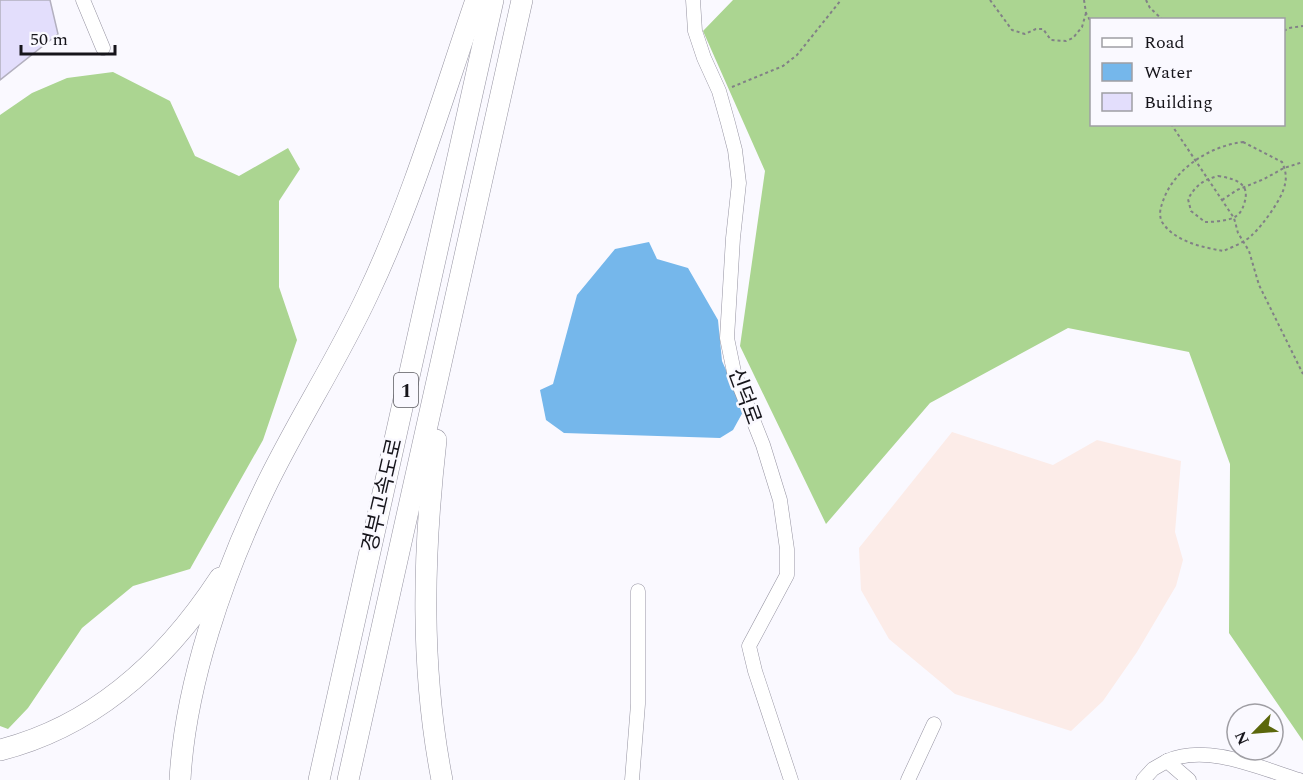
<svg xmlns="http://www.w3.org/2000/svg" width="1303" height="780" font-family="Spectral,'Noto Sans KR',serif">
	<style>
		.education { fill: #fcece8 }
		.forest { fill: #abd591; fill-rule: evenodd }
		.water { fill: #75b7eb }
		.building { fill: #e3defc; stroke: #b3b0bf; stroke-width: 1.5 }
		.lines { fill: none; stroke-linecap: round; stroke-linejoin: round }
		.minor-casing { stroke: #9593a1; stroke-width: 15 }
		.highway-casing { stroke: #9593a1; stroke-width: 22 }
		.path { stroke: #818086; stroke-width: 2; stroke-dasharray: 3 3; stroke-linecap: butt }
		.minor { stroke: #fff; stroke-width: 14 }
		.highway { stroke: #fff; stroke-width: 21 }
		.labels { text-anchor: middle; stroke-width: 5; stroke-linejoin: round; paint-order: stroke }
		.shield { fill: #faf9ff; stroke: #5a595f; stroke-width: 1.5 }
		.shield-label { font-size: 20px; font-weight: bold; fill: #16151b }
		.street-label { font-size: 21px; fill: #16151b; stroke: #faf9ff }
	</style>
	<rect width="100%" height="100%" fill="#faf9ff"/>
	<polygon class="education" points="952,432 1053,465 1097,440 1181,461 1175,532 1183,560 1176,586 1137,652 1103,701 1071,731 955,694 889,639 861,590 859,548"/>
	<g class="forest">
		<path d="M 733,0 L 1303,0 L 1303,741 L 1229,633 L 1230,464 L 1189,352 L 1068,328 L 930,403 L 826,524 L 740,346 L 765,171 L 703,31 ZM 1092,20 L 1284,20 L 1284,124 L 1092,124 Z"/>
		<polygon points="113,72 170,101 195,156 239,176 288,148 300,169 279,201 279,287 297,340 263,440 190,569 133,586 82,628 28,708 8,729 0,726 0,115 32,93 67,78"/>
	</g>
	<polygon class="water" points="649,242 657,259 688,268 718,320 722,361 744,410 733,430 720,438 564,433 546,420 540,390 553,384 577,295 615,249"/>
	<polygon class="building" points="0,0 50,0 58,34 0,80"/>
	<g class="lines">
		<g class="minor-casing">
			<g id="minor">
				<polyline points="83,0 103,48"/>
				<polyline points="693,0 695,31 704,58 719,91 728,123 735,150 739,183 733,238 727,338 734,372 763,445 780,500 787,549 787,575 749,646 755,671 791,780"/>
				<path d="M 1167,761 C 1207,743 1260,768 1299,780"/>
				<polyline points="632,780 638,704 638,591"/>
				<polyline points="908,780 934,724"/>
				<polyline points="1143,780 1153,769 1167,761 1189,780"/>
			</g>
		</g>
		<g class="highway-casing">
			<g id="highway">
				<path d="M 436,440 C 423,554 420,667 442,780"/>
				<path d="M 0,750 C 95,726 167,659 220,578"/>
				<path d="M 180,780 C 185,685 223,575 264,490 C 296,423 337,361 368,294 C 413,199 442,99 476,0"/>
				<polyline points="319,780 493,0"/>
				<polyline points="348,780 522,0"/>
			</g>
		</g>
		<g class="path">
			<polyline points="990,0 1012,30 1025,34 1036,29 1043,29 1051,40 1066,41 1073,38 1082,27 1086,13"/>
			<polyline points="1084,0 1086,13 1092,24"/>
			<polyline points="1146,0 1150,8 1163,20"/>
			<polyline points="1284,31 1289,28 1303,26"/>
			<polyline points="732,87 783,66 797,55 841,0"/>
			<polyline points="1171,124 1234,218 1238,233 1249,251 1259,285 1303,374"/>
			<path d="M 1243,142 L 1282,162 C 1285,169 1287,176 1285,184 C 1283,198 1262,226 1252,235 C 1245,242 1233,247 1223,251 C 1202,247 1175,242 1162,222 C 1159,216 1160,209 1162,204 C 1172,170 1209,146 1243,142 Z"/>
			<path d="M 1218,176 C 1237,179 1251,184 1244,204 C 1242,211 1239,215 1233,218 C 1224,221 1214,222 1205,222 L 1191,211 L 1188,199 C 1196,185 1203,180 1218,176 Z"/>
			<polyline points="1222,200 1237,190 1264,179 1284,168 1303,162"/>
		</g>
		<use href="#minor" class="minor"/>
		<use href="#highway" class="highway"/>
	</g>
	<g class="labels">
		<rect class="shield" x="394" y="373" width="24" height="34" rx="4.5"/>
		<g class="shield-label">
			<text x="406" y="397">1</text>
		</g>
		<g class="street-label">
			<text transform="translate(745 396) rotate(70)" y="7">신덕로</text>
			<text transform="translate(382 495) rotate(-77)" y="7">경부고속도로</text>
		</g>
	</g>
	<rect x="1090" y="18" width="195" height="108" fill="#faf9ff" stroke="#9f9ea4" stroke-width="1.5"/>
	<rect x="1102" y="38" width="30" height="9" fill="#ffffff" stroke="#9f9ea4" stroke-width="1.5"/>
	<text x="1144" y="48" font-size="18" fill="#16151b">Road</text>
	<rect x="1102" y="63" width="30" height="18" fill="#75b7eb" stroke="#9f9ea4" stroke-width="1.5"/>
	<text x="1144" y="78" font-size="18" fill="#16151b">Water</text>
	<rect x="1102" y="93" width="30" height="18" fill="#e3defc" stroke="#9f9ea4" stroke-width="1.5"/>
	<text x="1144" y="108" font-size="18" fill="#16151b">Building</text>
	<g transform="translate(1255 732) rotate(245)"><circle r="28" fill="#faf9ff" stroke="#9f9ea4" stroke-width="1.5"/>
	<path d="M0-4.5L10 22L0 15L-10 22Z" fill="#5b670c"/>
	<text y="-9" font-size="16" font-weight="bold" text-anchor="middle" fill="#16151b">N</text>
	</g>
	<path d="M21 45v9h94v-9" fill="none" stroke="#16151b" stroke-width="3"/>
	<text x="30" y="45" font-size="18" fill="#16151b" stroke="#faf9ff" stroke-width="4.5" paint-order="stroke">50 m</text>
</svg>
